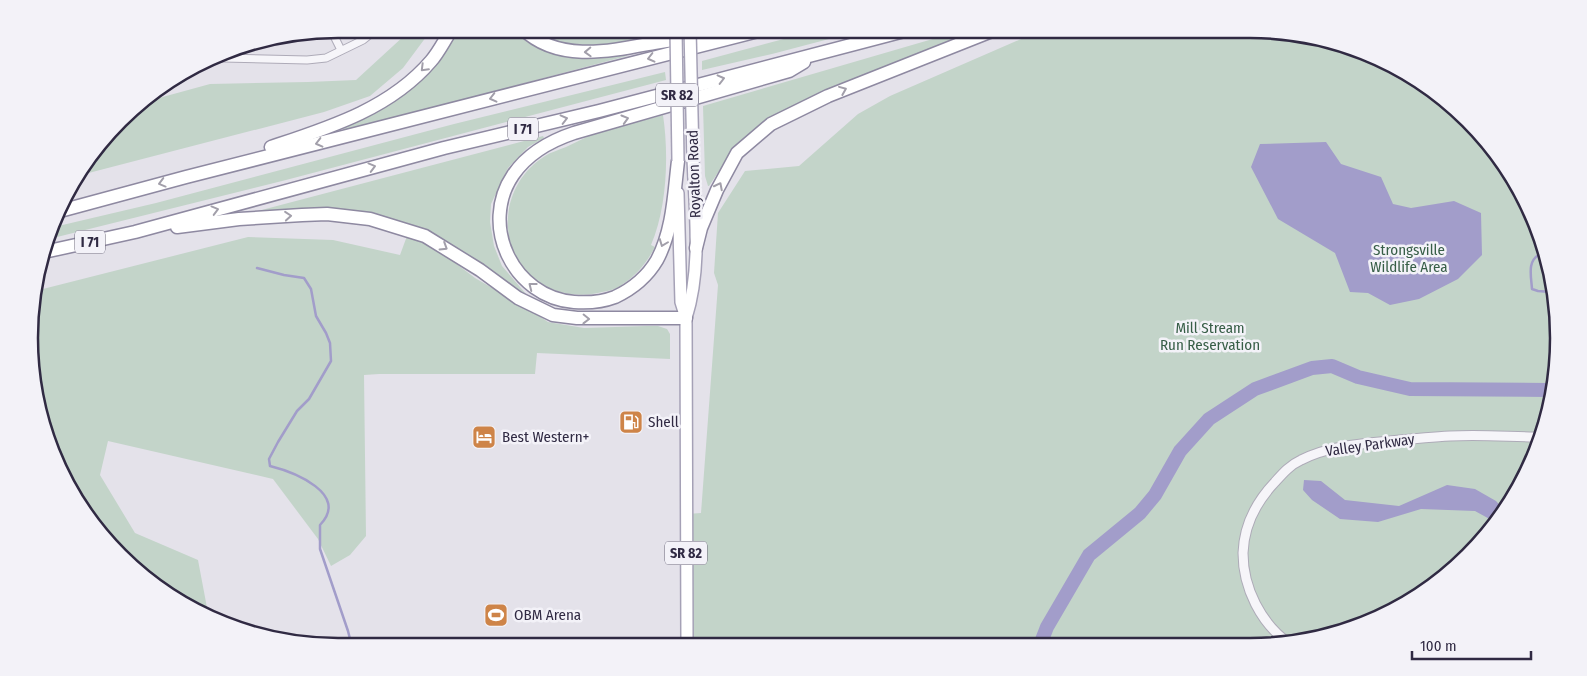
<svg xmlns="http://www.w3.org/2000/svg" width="1587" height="676" font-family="'Fira Sans Condensed',sans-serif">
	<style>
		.green { fill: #c3d4c9 }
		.water { fill: #a29dca }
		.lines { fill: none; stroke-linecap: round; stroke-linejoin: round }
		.stream { stroke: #a29dca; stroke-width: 2.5 }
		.river { stroke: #a29dca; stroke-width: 14 }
		.minor-casing { stroke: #aeabb8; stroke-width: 9 }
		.tertiary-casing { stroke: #aeabb8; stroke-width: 11 }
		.primary-casing { stroke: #a5a1b6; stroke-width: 14 }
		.motorway-casing { stroke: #8e89a1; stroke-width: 15 }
		.minor { stroke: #f6f5f9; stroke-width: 7 }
		.tertiary { stroke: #f6f5f9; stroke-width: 9 }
		.primary { stroke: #fff; stroke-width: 11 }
		.motorway { stroke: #fff; stroke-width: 12 }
		.primary-bridge-casing { stroke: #a5a1b6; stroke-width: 14; stroke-linecap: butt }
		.primary-bridge { stroke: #fff; stroke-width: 11 }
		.oneway { stroke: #a29faa }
		.labels { text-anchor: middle; stroke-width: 5; stroke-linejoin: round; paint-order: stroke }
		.shield { fill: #f3f2f8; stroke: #6a6679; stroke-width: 1 }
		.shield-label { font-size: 14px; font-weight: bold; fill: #302a43 }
		.street-label { font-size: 15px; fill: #302a43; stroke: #f3f2f8 }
		.park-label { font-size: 15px; fill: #375e47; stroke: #f3f2f8 }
		.poi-label { font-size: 15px; fill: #302a43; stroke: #f3f2f8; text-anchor: start }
		.rim { fill: none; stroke: #302a43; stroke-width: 2.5 }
	</style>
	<rect width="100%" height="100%" fill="#e4e2ea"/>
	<g class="green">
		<polygon points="408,29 432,29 403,68 370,96 324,112 77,176 134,105 137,104 210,84 308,82 356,80 405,35"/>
		<polygon points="456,29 516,29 526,39 626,54 627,56 344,131 343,127 399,95"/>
		<polygon points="530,29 665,29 665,39 588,49 552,42"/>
		<polygon points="821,29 867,29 772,54 702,70 702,61"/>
		<polygon points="967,29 991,29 752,132 727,159 709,186 708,186 705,176 703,106"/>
		<polygon points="1044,29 1249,29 1349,45 1453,106 1526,201 1558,318 1542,438 1506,510 1453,571 1386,615 1290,645 688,646 687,514 701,513 718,285 714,273 718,213 745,171 799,166 858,114 890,96"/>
		<polygon points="665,72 666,80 286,180 49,239 54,227 156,203 454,124"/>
		<path d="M 663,115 C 669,155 667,208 651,245 L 655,247 C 647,262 637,275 623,284 C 617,289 609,291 602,292 C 572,300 540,290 520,266 C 515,259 512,250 510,241 C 502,208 516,174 545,156 C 551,152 559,150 566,147 C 575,143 584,138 593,134 C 616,126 640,122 663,115 Z"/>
		<polygon points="543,136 544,138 528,147 508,168 491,204 490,222 494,246 502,266 526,294 524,295 378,217 243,215"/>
		<polygon points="407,236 433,246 475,278 532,311 548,322 584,328 647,326 658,326 667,329 670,334 670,359 537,353 535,374 379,374 364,375 366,536 350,555 331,566 318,539 273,479 108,441 100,475 135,533 198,560 208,613 134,571 70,492 35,398 35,291 248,237 333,240 400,255"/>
	</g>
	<g class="water">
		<polygon points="1326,142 1341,164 1381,177 1393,204 1411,208 1454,201 1481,213 1482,255 1458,279 1419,299 1390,305 1368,293 1350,292 1335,253 1278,219 1251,167 1260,144"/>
		<polygon points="1304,480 1321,481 1345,500 1399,506 1447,485 1475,489 1496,501 1505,511 1495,522 1475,511 1421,509 1378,522 1340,519 1312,500 1303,490"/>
	</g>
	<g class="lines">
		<g class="stream">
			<path d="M 1540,254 C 1527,261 1531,275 1532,289 L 1538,291 L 1551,292"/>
			<path d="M 257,268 L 284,275 L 304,278 L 311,289 L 316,316 L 326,333 L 330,343 L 331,361 L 309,399 L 297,411 L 278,442 L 269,459 L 270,466 C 294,472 350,494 320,525 L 320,549 L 348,631 L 352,647"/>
			<polyline points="1552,298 1553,307 1555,307"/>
		</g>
		<polyline class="river" points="1040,645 1047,627 1089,555 1140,513 1155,495 1180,451 1209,419 1255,389 1312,368 1332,366 1358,377 1410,389 1548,390"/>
		<g class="minor-casing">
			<g id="minor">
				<polyline points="331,30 341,50"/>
				<polyline points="218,57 223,58 307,60 326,58 363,40 368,36 372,29"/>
			</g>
		</g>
		<g class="tertiary-casing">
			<path id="tertiary" d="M 1290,644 C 1261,624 1243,588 1243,553 C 1244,525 1256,502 1275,482 C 1283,473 1290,465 1301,460 C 1328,446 1360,444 1390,441 C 1410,439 1430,437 1450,436 C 1481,434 1512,437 1542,437"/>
		</g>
		<g class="primary-casing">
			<g id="primary">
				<polyline points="678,193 681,302 686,318"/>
				<path d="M 687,646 L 686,318 C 702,268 695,211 693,158"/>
			</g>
		</g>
		<g class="motorway-casing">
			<g id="motorway">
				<path d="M 523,29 C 558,63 611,51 654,43 C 679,39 704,35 730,30"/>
				<path d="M 271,147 C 328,128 390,109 431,61 C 439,52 445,39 452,29"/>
				<path d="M 678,161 C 674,194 673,230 657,260 C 647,277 632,289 615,297 C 602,302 588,303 574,302 C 513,297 479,225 513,175 C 528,153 550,141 574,133 L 789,71 L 804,62"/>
				<polyline points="60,211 186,177 766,29"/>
				<polyline points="177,227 239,219 302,215 327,214 370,219 425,236 480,270 518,298 553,315 577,318 686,318"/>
				<polyline points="696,248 701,228 717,190 737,153 771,124 828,96 997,29"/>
				<polyline points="44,252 135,232 444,148 599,111 912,29"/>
			</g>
		</g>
		<use href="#minor" class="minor"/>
		<use href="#tertiary" class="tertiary"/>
		<use href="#primary" class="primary"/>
		<use href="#motorway" class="motorway"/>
		<g class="primary-bridge-casing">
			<g id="primary-bridge">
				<polyline points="676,29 678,161"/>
				<polyline points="690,29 693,158"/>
			</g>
		</g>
		<use href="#primary-bridge" class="primary-bridge"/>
	</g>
	<defs><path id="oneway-chevron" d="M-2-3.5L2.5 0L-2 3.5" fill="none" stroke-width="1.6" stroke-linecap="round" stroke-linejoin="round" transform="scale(1.25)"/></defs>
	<g class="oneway">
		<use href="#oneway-chevron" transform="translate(588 52) rotate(178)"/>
		<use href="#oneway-chevron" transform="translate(651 58) rotate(166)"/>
		<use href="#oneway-chevron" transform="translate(424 68) rotate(135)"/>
		<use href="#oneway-chevron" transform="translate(721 79) rotate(-14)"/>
		<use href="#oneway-chevron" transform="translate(843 90) rotate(-22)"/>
		<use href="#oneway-chevron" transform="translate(493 98) rotate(166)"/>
		<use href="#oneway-chevron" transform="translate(564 119) rotate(-14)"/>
		<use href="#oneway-chevron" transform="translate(625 119) rotate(-16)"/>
		<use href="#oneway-chevron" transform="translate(319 143) rotate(166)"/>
		<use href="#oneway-chevron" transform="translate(372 167) rotate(-15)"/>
		<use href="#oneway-chevron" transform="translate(162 183) rotate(165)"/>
		<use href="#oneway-chevron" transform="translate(719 186) rotate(-63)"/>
		<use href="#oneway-chevron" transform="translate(215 210) rotate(-15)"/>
		<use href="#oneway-chevron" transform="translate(288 216) rotate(-5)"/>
		<use href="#oneway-chevron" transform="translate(663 243) rotate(111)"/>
		<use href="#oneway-chevron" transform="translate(444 247) rotate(32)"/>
		<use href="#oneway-chevron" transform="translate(532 286) rotate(-142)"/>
		<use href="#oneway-chevron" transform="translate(586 319) rotate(1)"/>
	</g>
	<defs>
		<g id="fuel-square" transform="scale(1.25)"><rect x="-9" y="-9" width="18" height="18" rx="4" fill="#ce8448" stroke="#f3f2f8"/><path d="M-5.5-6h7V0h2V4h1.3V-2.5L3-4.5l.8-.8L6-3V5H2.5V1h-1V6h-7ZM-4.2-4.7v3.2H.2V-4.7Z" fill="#fff"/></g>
		<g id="hotel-square" transform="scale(1.25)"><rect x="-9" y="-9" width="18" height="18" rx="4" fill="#ce8448" stroke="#f3f2f8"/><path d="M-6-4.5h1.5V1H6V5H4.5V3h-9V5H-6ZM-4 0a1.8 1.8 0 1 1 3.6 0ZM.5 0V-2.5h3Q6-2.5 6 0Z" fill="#fff"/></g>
		<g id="stadium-square" transform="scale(1.25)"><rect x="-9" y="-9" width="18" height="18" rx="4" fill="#ce8448" stroke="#f3f2f8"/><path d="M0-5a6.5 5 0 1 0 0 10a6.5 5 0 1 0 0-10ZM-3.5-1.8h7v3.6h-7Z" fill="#fff"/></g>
	</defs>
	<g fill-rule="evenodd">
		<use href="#fuel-square" x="631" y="422"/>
		<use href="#hotel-square" x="484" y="437"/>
		<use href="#stadium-square" x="496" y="615"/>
	</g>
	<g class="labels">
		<g class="shield">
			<rect x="656" y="83.5" width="42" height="23" rx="4"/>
			<rect x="508" y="117.5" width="30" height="23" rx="4"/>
			<rect x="75" y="230.5" width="30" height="23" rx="4"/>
			<rect x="665" y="541.5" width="42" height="23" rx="4"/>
		</g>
		<g class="shield-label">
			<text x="677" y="100">SR 82</text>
			<text x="523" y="134">I 71</text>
			<text x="90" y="247">I 71</text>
			<text x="686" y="558">SR 82</text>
		</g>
		<g class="street-label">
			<text transform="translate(694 174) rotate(-92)" y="5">Royalton Road</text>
			<text transform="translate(1370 445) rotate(-8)" y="5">Valley Parkway</text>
		</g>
		<g class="park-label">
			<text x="1409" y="255">Strongsville<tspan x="1409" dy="17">Wildlife Area</tspan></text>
			<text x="1210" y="333">Mill Stream<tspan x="1210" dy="17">Run Reservation</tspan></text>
		</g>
		<g class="poi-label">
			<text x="648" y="427">Shell</text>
			<text x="502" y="442">Best Western+</text>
			<text x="514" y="620">OBM Arena</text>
		</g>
	</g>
	<path d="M0 0H1587V676H0ZM338 38H1250A300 300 0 0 1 1550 338V338A300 300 0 0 1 1250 638H338A300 300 0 0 1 38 338V338A300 300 0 0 1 338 38Z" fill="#f3f2f8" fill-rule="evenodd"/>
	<path class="rim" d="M338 38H1250A300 300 0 0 1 1550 338V338A300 300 0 0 1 1250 638H338A300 300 0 0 1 38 338V338A300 300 0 0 1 338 38Z"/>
	<path d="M1412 651v8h119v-8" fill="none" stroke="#302a43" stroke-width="2.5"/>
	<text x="1420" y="651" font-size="15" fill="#302a43" stroke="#f3f2f8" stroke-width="4" paint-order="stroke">100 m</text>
</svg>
